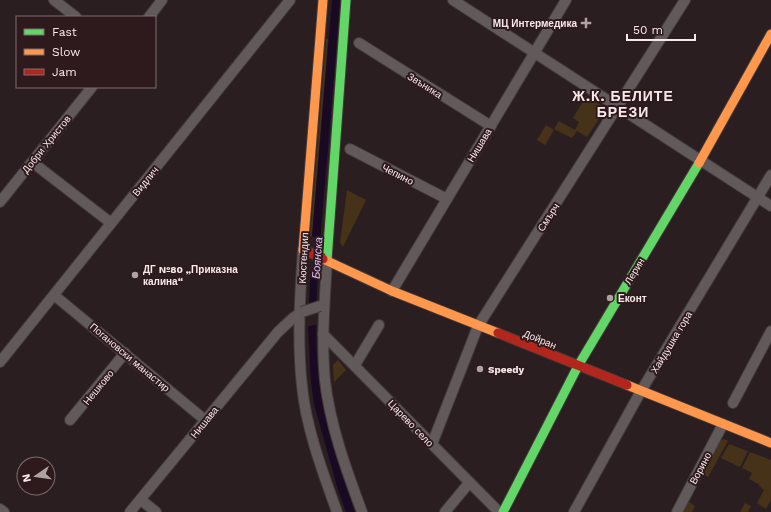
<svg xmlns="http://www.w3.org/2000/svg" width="771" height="512" font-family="'Work Sans',sans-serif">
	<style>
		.green { fill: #463218 }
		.water { fill: #190923 }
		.pier { fill: #2a1e20 }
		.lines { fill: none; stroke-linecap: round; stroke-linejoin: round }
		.street-casing { stroke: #433a3b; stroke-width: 12 }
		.fast-casing { stroke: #433a3b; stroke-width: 11 }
		.slow-casing { stroke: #433a3b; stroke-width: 11 }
		.jam-casing { stroke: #433a3b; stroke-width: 11 }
		.street { stroke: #625a5a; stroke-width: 10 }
		.fast { stroke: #63d668; stroke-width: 9 }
		.slow { stroke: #ff974d; stroke-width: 9 }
		.jam { stroke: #b3261e; stroke-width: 9 }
		.street-bridge-casing { stroke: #433a3b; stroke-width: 12; stroke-linecap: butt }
		.jam-bridge-casing { stroke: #433a3b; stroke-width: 11; stroke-linecap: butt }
		.street-bridge { stroke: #625a5a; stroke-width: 10 }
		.jam-bridge { stroke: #b3261e; stroke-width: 9 }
		.poi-dot { fill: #afa2a3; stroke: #2e1a1d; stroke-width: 1.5 }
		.labels { text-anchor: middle; stroke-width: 4; stroke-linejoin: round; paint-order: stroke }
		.poi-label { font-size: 10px; font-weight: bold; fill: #f7e9ea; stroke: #2e1a1d; text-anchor: start }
		.street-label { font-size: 10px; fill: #f7e9ea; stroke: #2e1a1d }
		.water-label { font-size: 11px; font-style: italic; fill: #e1c3fe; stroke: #2e1a1d }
		.district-label { font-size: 14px; font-weight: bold; letter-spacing: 1px; fill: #f7e9ea; stroke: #2e1a1d }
	</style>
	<rect width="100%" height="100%" fill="#2a1e20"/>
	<g class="green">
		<polygon points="326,39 328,39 312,236 310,236"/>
		<polygon points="586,96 604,107 605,110 587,137 577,131 572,138 554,129 559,121 575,130 579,122 573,118"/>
		<polygon points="546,125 554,130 545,145 537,140"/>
		<polygon points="347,190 366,200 343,247 340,242"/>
		<polygon points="338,360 346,370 334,382 333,365"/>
		<polygon points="724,439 728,441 708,477 701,473 717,442"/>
		<polygon points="729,444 748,451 740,467 721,458"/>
		<polygon points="750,452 771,460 771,500 766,509 757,503 764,490 759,486 760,485 749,479 752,473 742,468"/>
		<polygon points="688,501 695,506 692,512 682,512"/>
		<polygon points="745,503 751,506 748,512 740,512"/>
	</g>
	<path class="water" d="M 332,0 L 340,0 C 335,68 329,137 323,205 C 318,269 311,339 322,402 C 329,439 342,476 355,512 L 346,512 L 338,490 L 314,404 L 311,382 L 308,326 L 312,236 Z"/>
	<g class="pier">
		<polygon points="310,236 323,239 320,279 308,275"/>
		<polygon points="319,302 318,324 306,327 306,306"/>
	</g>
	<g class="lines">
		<g class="street-casing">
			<g id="street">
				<polyline points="54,0 76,17"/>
				<polyline points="453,0 771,206"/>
				<polyline points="149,17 162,0"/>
				<polyline points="359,43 491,126"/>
				<polyline points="350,149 447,199"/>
				<polyline points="32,162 111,223"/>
				<polyline points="0,202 92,87"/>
				<path d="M 303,250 C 300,295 297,341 302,386 C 306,428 323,473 337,512"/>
				<path d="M 327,260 C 325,300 321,340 325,380 C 330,425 346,469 362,512"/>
				<polyline points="392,291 566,0"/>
				<polyline points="54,295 205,420"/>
				<polyline points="323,334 499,512"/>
				<polyline points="0,362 290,0"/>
				<polyline points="355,365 379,325"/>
				<polyline points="733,403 771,331"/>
				<polyline points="70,420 125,353"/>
				<polyline points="432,444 478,326 685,0"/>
				<polyline points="141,500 156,512"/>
				<polyline points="0,509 4,512"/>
				<polyline points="130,512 278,332 293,318 302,312"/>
				<polyline points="445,512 469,483"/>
				<polyline points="574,512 641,391 771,175"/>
				<polyline points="677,512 723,424"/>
			</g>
		</g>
		<g class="fast-casing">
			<g id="fast">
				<polyline points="327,260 346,0"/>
				<polyline points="503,512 578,366 699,163"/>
			</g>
		</g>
		<g class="slow-casing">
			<g id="slow">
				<polyline points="699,163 771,34"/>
				<polyline points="307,251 303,250 323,0"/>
				<polyline points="323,259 392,291 498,333"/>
				<polyline points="627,385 771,443"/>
			</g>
		</g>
		<g class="jam-casing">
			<polyline id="jam" points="498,333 627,385"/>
		</g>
		<use href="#street" class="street"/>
		<use href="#fast" class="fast"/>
		<use href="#slow" class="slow"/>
		<use href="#jam" class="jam"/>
		<g class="street-bridge-casing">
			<polyline id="street-bridge" points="302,312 320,306"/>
		</g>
		<g class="jam-bridge-casing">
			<polyline id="jam-bridge" points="307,251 323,259"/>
		</g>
		<use href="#street-bridge" class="street-bridge"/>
		<use href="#jam-bridge" class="jam-bridge"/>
	</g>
	<g class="poi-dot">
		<path d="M584 17h4v4h4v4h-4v4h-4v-4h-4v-4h4z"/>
		<circle cx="135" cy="275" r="4"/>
		<circle cx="610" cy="298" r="4"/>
		<circle cx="480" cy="369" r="4"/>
	</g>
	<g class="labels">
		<g class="poi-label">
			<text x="577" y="27" text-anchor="end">МЦ Интермедика</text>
			<text x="143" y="273">ДГ №80 „Приказна<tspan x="143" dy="12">калина“</tspan></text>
			<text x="618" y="302">Еконт</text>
			<text x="488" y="373">Speedy</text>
		</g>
		<g class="street-label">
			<text transform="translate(425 85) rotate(32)" y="4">Звъника</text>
			<text transform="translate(46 144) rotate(-51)" y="4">Добри Христов</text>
			<text transform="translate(479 145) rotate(-59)" y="4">Нишава</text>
			<text transform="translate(398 174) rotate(27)" y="4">Чепино</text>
			<text transform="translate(145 181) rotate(-51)" y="4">Видлич</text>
			<text transform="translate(548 217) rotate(-57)" y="4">Смърч</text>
			<text transform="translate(303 258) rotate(-87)" y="4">Кюстендил</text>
			<text transform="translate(634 271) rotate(-59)" y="4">Лерин</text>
			<text transform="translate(540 339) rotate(22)" y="4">Дойран</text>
			<text transform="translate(671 342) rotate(-59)" y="4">Хайдушка гора</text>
			<text transform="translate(130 357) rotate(40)" y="4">Погановски манастир</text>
			<text transform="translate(98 387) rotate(-51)" y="4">Нешково</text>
			<text transform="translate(204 422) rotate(-51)" y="4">Нишава</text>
			<text transform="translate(411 423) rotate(46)" y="4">Царево село</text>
			<text transform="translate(700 468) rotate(-62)" y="4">Ворино</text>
		</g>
		<g class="water-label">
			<text transform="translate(317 258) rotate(-86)" y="4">Боянска</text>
		</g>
		<g class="district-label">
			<text x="623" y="101">Ж.К. БЕЛИТЕ<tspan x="623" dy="16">БРЕЗИ</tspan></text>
		</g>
	</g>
	<rect x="16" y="16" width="140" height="72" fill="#2e1a1d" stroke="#7e6d6f"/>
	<rect x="24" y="29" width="20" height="6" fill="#63d668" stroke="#7e6d6f"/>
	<text x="52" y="36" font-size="12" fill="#f7e9ea">Fast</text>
	<rect x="24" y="49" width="20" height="6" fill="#ff974d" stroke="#7e6d6f"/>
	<text x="52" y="56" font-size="12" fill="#f7e9ea">Slow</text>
	<rect x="24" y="69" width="20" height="6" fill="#b3261e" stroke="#7e6d6f"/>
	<text x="52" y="76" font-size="12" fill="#f7e9ea">Jam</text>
	<g transform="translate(36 476) rotate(257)"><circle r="19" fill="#2e1a1d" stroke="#7e6d6f"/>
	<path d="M0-3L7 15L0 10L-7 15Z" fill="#afa2a3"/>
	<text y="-6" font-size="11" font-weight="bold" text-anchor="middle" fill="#f7e9ea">N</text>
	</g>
	<path d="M627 34v6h68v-6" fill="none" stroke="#f7e9ea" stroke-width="2"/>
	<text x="633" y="34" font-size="12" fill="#f7e9ea" stroke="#2e1a1d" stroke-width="3" paint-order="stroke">50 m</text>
</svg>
